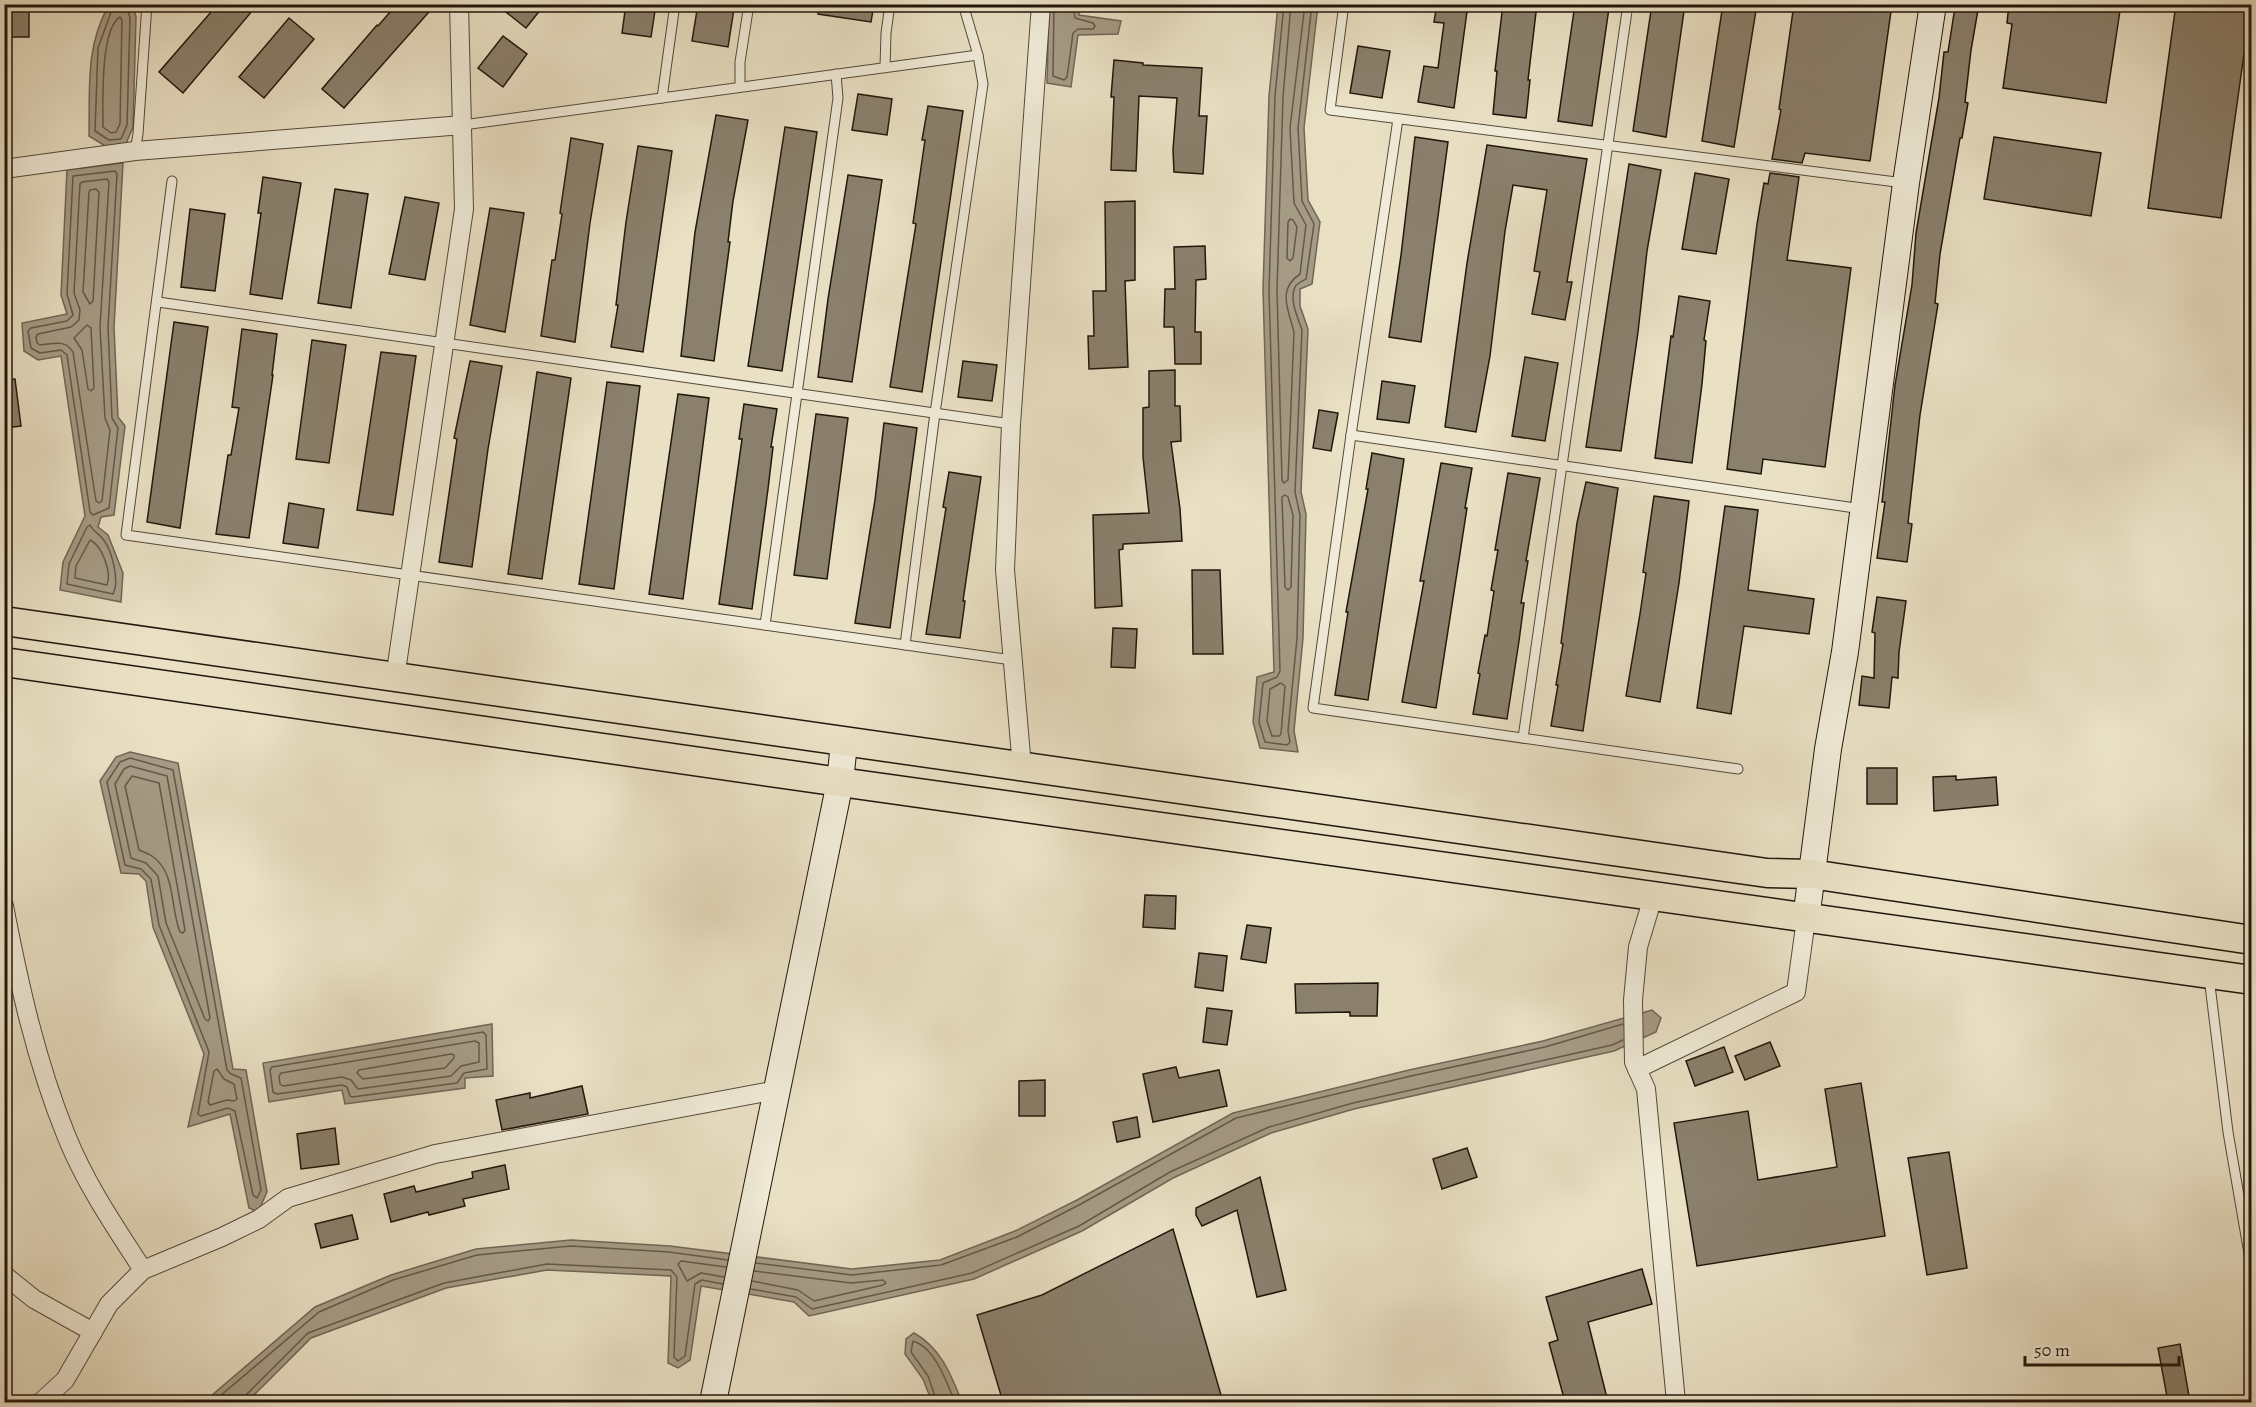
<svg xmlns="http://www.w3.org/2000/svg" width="2256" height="1407" font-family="Alegreya,serif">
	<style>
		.water { fill: #a69c86; stroke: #716655; stroke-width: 1.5 }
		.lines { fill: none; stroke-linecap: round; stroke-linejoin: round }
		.shore { stroke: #645948; stroke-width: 1.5 }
		.building { fill: #8a806c; stroke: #22160b; stroke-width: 1.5 }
		.lane-casing { stroke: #54493a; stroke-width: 11 }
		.street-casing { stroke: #54493a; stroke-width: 20 }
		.secondary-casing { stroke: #22160b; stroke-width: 28 }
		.primary-casing { stroke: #22160b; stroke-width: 31 }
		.lane { stroke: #f1ecd9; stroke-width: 9 }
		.street { stroke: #f1ecd9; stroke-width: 18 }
		.secondary { stroke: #f1ecd9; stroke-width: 26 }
		.primary { stroke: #eae1c5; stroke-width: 28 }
	</style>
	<rect width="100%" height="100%" fill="#eae1c5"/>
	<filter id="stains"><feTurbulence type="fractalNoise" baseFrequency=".00333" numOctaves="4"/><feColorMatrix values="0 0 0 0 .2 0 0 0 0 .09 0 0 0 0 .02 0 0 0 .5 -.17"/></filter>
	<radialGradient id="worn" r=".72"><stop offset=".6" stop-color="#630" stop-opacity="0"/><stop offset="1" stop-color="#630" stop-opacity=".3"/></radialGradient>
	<g class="water">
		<path d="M 109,5 L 134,8 L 136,17 L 133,127 L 125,146 L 107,147 L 89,136 C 90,90 85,46 109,5 Z"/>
		<polygon points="1049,5 1079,5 1079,15 1121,21 1118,34 1078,35 1071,87 1047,83"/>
		<polygon points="1278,5 1318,5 1304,128 1308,200 1320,222 1312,284 1300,289 1300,306 1308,329 1301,492 1306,514 1303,638 1294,731 1298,752 1260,748 1253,722 1257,677 1274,672 1263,290 1269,96"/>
		<polygon points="123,163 114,327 118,417 125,426 114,515 101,517 98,527 108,535 123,573 121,602 60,590 63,562 85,516 61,356 38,360 24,351 22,323 67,314 61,295 67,170"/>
		<polygon points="130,752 178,763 233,1069 246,1070 267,1192 258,1212 249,1208 230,1114 188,1127 204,1054 153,927 146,881 139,874 121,873 100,781 116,757"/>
		<polygon points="1652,1010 1661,1018 1656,1032 1614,1051 1354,1109 1271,1133 1173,1178 1082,1231 974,1279 809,1316 794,1302 701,1286 690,1360 678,1368 668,1363 671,1276 547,1270 446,1288 311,1338 247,1402 204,1402 315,1307 391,1275 476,1249 571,1240 670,1246 852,1269 940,1260 1015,1231 1077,1200 1233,1113 1409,1070 1543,1041"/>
		<polygon points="492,1024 493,1076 465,1078 465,1088 345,1104 342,1090 269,1102 263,1063"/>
		<path d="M 914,1333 C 941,1348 951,1375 962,1402 L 932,1402 L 923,1379 L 905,1354 L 906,1339 Z"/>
	</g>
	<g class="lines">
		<g class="shore">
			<polyline points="114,4 98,48 95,131 109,140 121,139 127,125 130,18 126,4"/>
			<polyline points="1054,4 1053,76 1064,80 1067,77 1073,33 1078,29 1093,29 1095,26 1093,23 1075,18 1073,4"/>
			<path d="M 1284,4 L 1275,96 L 1269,290 L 1280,671 L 1277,677 L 1263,683 L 1259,722 L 1265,742 L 1287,745 L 1290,742 L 1288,731 L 1297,638 L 1300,515 L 1295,492 L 1302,330 C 1298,318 1289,300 1295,287 C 1297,283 1303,281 1306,279 L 1314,224 L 1302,201 L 1298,128 L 1312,4"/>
			<path d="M 1291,4 L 1283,97 L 1277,290 L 1282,480 L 1284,483 L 1288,480 L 1294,332 C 1288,309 1277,289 1300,274 L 1306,225 L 1294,203 L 1290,128 L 1305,4"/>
			<path d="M 120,17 L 122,20 L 120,124 L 116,132 L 111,133 L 103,127 C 103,103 100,29 120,17 Z"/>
			<polygon points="115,171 117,174 108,327 112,418 118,428 109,508 93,515 90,512 67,355 61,350 40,353 31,348 28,331 31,328 67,321 73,315 67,294 73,176"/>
			<path d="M 107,179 L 109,182 L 100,327 L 105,418 L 110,430 L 102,501 L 99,503 L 96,501 L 73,352 C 65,339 54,344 40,345 L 37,343 L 36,337 L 38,334 L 71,327 L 79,320 L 80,310 L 74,293 L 80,184 L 82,182 Z"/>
			<polygon points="96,189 99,192 93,301 90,304 83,292 89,192 90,190"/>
			<polygon points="1290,219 1293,220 1297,227 1293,258 1290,261 1287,258 1288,222"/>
			<polygon points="87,325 91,328 94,388 91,391 88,389 82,350 74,338"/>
			<polygon points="1285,495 1288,497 1293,515 1291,587 1288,590 1285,587 1282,497"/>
			<path d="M 90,525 C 93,531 99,534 103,539 C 112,550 120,582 113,594 L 67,584 L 69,564 L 87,527 Z"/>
			<path d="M 90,540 C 102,545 112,573 107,585 L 75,578 L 76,566 Z"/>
			<polygon points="1281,683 1285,686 1281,734 1279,736 1272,736 1267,721 1270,689"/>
			<polygon points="130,758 173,770 227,1070 231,1074 241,1078 261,1190 257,1198 253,1195 235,1111 228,1108 201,1116 198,1114 209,1052 159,925 151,879 141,869 125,865 107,782 120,762"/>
			<polygon points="130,766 167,776 210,1018 208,1021 205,1019 166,923 158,876 146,863 131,858 115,784 124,769"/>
			<path d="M 132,776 L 159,783 L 185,930 L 183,933 L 180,932 C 170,907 176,872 152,856 C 148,853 143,852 139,850 L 125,786 Z"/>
			<polygon points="483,1032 486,1035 487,1069 464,1073 457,1083 352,1097 350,1096 347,1087 342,1085 277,1094 273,1092 270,1070 272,1067"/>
			<polygon points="475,1041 479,1043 479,1062 461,1066 451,1076 358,1089 351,1080 342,1077 283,1086 280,1084 279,1076 281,1073"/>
			<polygon points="451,1054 454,1055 454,1058 445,1068 363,1079 357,1073 359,1070"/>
			<polygon points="217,1069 224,1079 234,1084 237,1099 234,1101 227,1100 210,1105 208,1102 214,1071"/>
			<polyline points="756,1263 852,1275 941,1265 1017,1237 1079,1205 1236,1118 1411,1076 1545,1047 1623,1024"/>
			<polyline points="724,1277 701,1273 687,1281 678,1264 681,1261 726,1267"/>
			<polyline points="752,1281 798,1290 814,1301 883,1285 886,1283 883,1280 851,1283 754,1271"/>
			<polyline points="751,1289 796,1297 812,1309 972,1273 1079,1226 1170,1172 1269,1127 1353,1103 1612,1045 1623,1040"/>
			<polyline points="213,1402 319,1312 393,1280 477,1255 571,1246 669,1252 728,1260"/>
			<polyline points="243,1402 245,1396 308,1333 444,1283 547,1264 671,1270 677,1277 674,1357 678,1361 685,1356 695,1284 702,1280 723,1284"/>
			<path d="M 937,1402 L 928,1376 L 911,1352 L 913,1341 C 935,1347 947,1383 955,1402"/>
		</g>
	</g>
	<g class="building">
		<rect x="4" y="4" width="25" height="33"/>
		<polygon points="218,4 258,4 183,93 159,72"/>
		<polygon points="397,4 436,4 344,108 322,89 377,25 378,26"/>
		<polygon points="496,4 545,4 526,28"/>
		<polygon points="626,4 656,4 651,37 622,33"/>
		<polygon points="698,4 734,9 728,47 692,41"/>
		<polygon points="819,4 874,4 871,22 818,14"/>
		<polygon points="1437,4 1468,4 1454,108 1418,102 1424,66 1438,68 1444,23 1434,22"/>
		<polygon points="1503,4 1537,4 1528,80 1530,80 1526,118 1493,114 1497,71 1495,71"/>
		<polygon points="1575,4 1609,8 1592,126 1558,121"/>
		<polygon points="1652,4 1685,4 1666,137 1633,131"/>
		<polygon points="1723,4 1757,4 1734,147 1702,141"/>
		<polygon points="1794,4 1892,4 1870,161 1805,153 1802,163 1772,159 1781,110 1779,109"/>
		<polygon points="2009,4 2121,4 2106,103 2003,88 2012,24 2007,23"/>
		<polygon points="2176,4 2251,4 2221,218 2148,208"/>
		<polygon points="1955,7 1978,10 1971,50 1965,102 1968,103 1962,138 1960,138 1940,254 1935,303 1938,304 1920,415 1908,523 1912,524 1907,562 1877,558 1885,502 1882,502 1895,385 1912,285 1916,233 1939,98 1944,52 1948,52"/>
		<polygon points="289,18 314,39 264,98 239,77"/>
		<polygon points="503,36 527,54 503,87 478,68"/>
		<polygon points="1358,46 1390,51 1382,98 1350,93"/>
		<polygon points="1114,60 1143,63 1143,65 1202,68 1199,116 1207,116 1203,174 1174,172 1173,150 1177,98 1139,96 1136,171 1111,170 1114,97 1111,97"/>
		<polygon points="858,94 892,99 887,135 852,130"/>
		<polygon points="928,106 963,111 922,392 890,387 916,224 913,223 925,140 922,140"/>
		<polygon points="716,115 748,120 733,201 728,242 730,242 714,361 681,356 695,232"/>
		<polygon points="785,127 817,132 782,371 748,366"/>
		<polygon points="1415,137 1448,142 1421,342 1389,337 1401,255"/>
		<polygon points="1994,137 2101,153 2091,216 1984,199"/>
		<polygon points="571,138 603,144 590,223 575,342 541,336 552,260 555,260 562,214 560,213"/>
		<polygon points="1487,145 1587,159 1567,282 1572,282 1565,320 1532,314 1540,272 1534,271 1547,190 1513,185 1505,231 1490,356 1476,432 1445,427 1467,263"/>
		<polygon points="638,146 672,151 643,352 611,347 618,305 616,305 626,222"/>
		<polygon points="1629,164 1661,170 1647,251 1638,332 1621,451 1586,447"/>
		<polygon points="1695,173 1729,179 1716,254 1682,249"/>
		<polygon points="1770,173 1799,177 1787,260 1851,268 1825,467 1763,459 1761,474 1727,469 1757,224 1764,183 1768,184"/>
		<polygon points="848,175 882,180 852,382 818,377 828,299"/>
		<polygon points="263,177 301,183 282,299 250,294 261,213 258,213"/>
		<polygon points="335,189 368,194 351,308 318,303"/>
		<polygon points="405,197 439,203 425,280 389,274"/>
		<polygon points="1135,201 1135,280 1125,281 1128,367 1089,369 1088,336 1094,336 1093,291 1106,291 1105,202"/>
		<polygon points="490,208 524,213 505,332 470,325"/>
		<polygon points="190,209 225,214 215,291 181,287"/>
		<polygon points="1205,246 1206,279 1196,280 1195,332 1201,332 1201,364 1175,364 1174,327 1164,327 1165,289 1175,289 1174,247"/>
		<polygon points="1679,296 1710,301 1704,340 1706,341 1702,384 1692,463 1655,458 1671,336 1673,337"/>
		<polygon points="174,322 208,327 180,528 147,522"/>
		<polygon points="242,329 277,334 272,375 273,375 249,538 216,534 228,455 231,455 239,408 232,407"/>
		<polygon points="312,340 346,345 329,463 296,459"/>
		<polygon points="381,352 416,356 393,515 357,510"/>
		<polygon points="1525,357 1558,363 1545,441 1512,436"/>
		<polygon points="470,361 502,366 488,449 472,567 439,562 457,439 454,438"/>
		<polygon points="963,361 997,365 992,401 958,397"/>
		<polygon points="1175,370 1175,406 1180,406 1181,441 1171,442 1180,509 1182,541 1123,544 1123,549 1119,550 1122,606 1095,608 1093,515 1149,513 1143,457 1143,408 1149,407 1149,371"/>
		<polygon points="537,372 571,378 542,579 508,574"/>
		<polygon points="15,379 21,426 4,428 4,380"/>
		<polygon points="1382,381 1415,386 1409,423 1377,419"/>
		<polygon points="607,382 640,386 614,589 579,584"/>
		<polygon points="678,394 709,398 683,599 649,594"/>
		<polygon points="744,404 777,409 771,447 773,447 768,489 752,609 719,604 742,439 739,439"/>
		<polygon points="1319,410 1338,413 1331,451 1313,448"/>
		<polygon points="816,414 848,418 827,579 794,575"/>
		<polygon points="884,423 917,428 890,628 855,623 875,500"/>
		<polygon points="1372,453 1404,459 1368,700 1335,695 1348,612 1346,612 1368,489 1366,489"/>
		<polygon points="1441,463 1472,468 1465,508 1467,508 1436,708 1402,702 1424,581 1420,581"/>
		<polygon points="949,472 981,477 963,601 965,601 960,638 926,634 946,508 943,507"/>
		<polygon points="1508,473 1540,478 1526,561 1528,561 1521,603 1524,603 1519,641 1507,719 1473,714 1480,674 1478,673 1485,635 1487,636 1494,591 1491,590 1498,550 1495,550"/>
		<polygon points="1586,482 1618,488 1583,731 1551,726 1558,685 1556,685 1563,644 1561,643 1577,523"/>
		<polygon points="1654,496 1689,501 1679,583 1660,702 1626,696 1640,614 1646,573 1643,572"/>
		<polygon points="289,503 324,509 318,548 283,543"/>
		<polygon points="1725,506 1758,510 1748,590 1814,599 1809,634 1744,626 1731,714 1697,708"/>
		<polygon points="1192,570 1220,570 1223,654 1193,654"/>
		<polygon points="1877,597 1906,601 1899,652 1898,678 1892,677 1889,708 1859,705 1862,676 1874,678 1875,633 1872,632"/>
		<polygon points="1113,628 1137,629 1135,668 1111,667"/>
		<rect x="1867" y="768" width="30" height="36"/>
		<polygon points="1956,776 1956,780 1996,777 1998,805 1934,811 1933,777"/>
		<polygon points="1145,895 1176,896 1175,929 1143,927"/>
		<polygon points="1247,925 1271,928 1266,963 1241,959"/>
		<polygon points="1199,953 1227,956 1223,991 1195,987"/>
		<polygon points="1378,983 1377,1016 1350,1016 1350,1012 1296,1013 1295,984"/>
		<polygon points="1207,1008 1232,1011 1227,1045 1203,1042"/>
		<polygon points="1770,1042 1780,1066 1745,1080 1735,1056"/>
		<polygon points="1724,1047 1733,1072 1695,1086 1686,1061"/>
		<polygon points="1176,1067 1179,1078 1219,1070 1227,1106 1153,1122 1143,1074"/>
		<polygon points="1045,1080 1045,1116 1019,1116 1019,1081"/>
		<polygon points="1861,1083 1885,1236 1697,1266 1674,1123 1748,1111 1758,1180 1837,1167 1825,1089"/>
		<polygon points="582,1086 588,1114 502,1130 496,1100 530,1093 530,1098"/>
		<polygon points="1137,1117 1140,1137 1117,1142 1113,1122"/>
		<polygon points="335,1128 339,1164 301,1169 297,1134"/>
		<polygon points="1467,1148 1477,1177 1442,1189 1433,1159"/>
		<polygon points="1949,1152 1967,1268 1927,1275 1908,1158"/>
		<polygon points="505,1165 509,1189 463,1199 465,1206 429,1215 428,1212 391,1222 384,1194 414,1186 416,1192 473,1178 472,1172"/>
		<polygon points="1260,1177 1286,1290 1257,1297 1237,1210 1202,1226 1196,1215 1196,1208"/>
		<polygon points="352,1215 358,1239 321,1248 315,1224"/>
		<polygon points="1173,1229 1223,1402 1003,1402 977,1315 1042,1295"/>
		<polygon points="1642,1269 1652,1304 1588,1322 1608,1402 1565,1402 1549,1343 1558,1340 1546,1297"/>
		<polygon points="2180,1344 2190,1402 2168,1402 2158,1348"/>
	</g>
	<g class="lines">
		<g class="lane-casing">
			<g id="lane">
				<polyline points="1344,4 1330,110 1904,183"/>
				<polyline points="885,67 886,33 890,4"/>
				<polyline points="740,87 740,62 749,4"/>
				<polyline points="662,98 675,4"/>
				<polyline points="1398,119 1351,435 1313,708 1738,769"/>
				<polyline points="463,125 978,55"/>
				<polyline points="135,151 138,134 147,4"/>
				<polyline points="172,181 126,535 1012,660"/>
				<polyline points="158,302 1011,424"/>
				<polyline points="1351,435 1862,509"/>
				<polyline points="765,625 838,98 836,74"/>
				<polyline points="905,645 935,413 983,84 978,55 963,4"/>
				<polyline points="1523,738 1628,4"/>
				<polyline points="2209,977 2228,1132 2252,1271"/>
			</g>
		</g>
		<g class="street-casing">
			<g id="street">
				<polyline points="4,169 135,151 463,125"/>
				<polyline points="395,678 464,209 459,4"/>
				<polyline points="1022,767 1005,570 1011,424 1041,4"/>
				<polyline points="1653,897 1638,947 1633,1000 1634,1062 1646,1089 1676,1402"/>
				<path d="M 4,906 C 19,984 36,1061 66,1135 C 85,1183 115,1227 143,1270"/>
				<polyline points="1637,1069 1796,992 1806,919"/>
				<polyline points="4,1275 34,1299 93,1332"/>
				<polyline points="41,1402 65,1380 109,1304 143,1270 222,1237 259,1219 288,1198 435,1154 777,1090"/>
			</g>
		</g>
		<g class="secondary-casing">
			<g id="secondary">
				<polyline points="1806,919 1828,749 1845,652 1906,183 1933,4"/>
				<polyline points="713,1402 840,782 844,743"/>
			</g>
		</g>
		<g class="primary-casing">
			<g id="primary">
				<polyline points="4,621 1767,873 1811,874 2252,940"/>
				<polyline points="4,662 840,782 2252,980"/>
			</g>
		</g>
		<use href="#lane" class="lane"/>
		<use href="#street" class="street"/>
		<use href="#secondary" class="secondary"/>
		<use href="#primary" class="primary"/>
	</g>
	<rect width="2256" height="1407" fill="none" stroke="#eae1c5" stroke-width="24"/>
	<rect x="6" y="6" width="2244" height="1395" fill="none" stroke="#22160b" stroke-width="3"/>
	<rect x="12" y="12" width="2232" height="1383" fill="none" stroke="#22160b" stroke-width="1.5"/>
	<path d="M2025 1356v9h154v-9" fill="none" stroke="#22160b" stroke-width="3"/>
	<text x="2034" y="1356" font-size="18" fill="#22160b" stroke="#f1ecd9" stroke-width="4.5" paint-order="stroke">50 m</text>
	<rect width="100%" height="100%" filter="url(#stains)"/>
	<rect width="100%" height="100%" fill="url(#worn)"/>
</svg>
